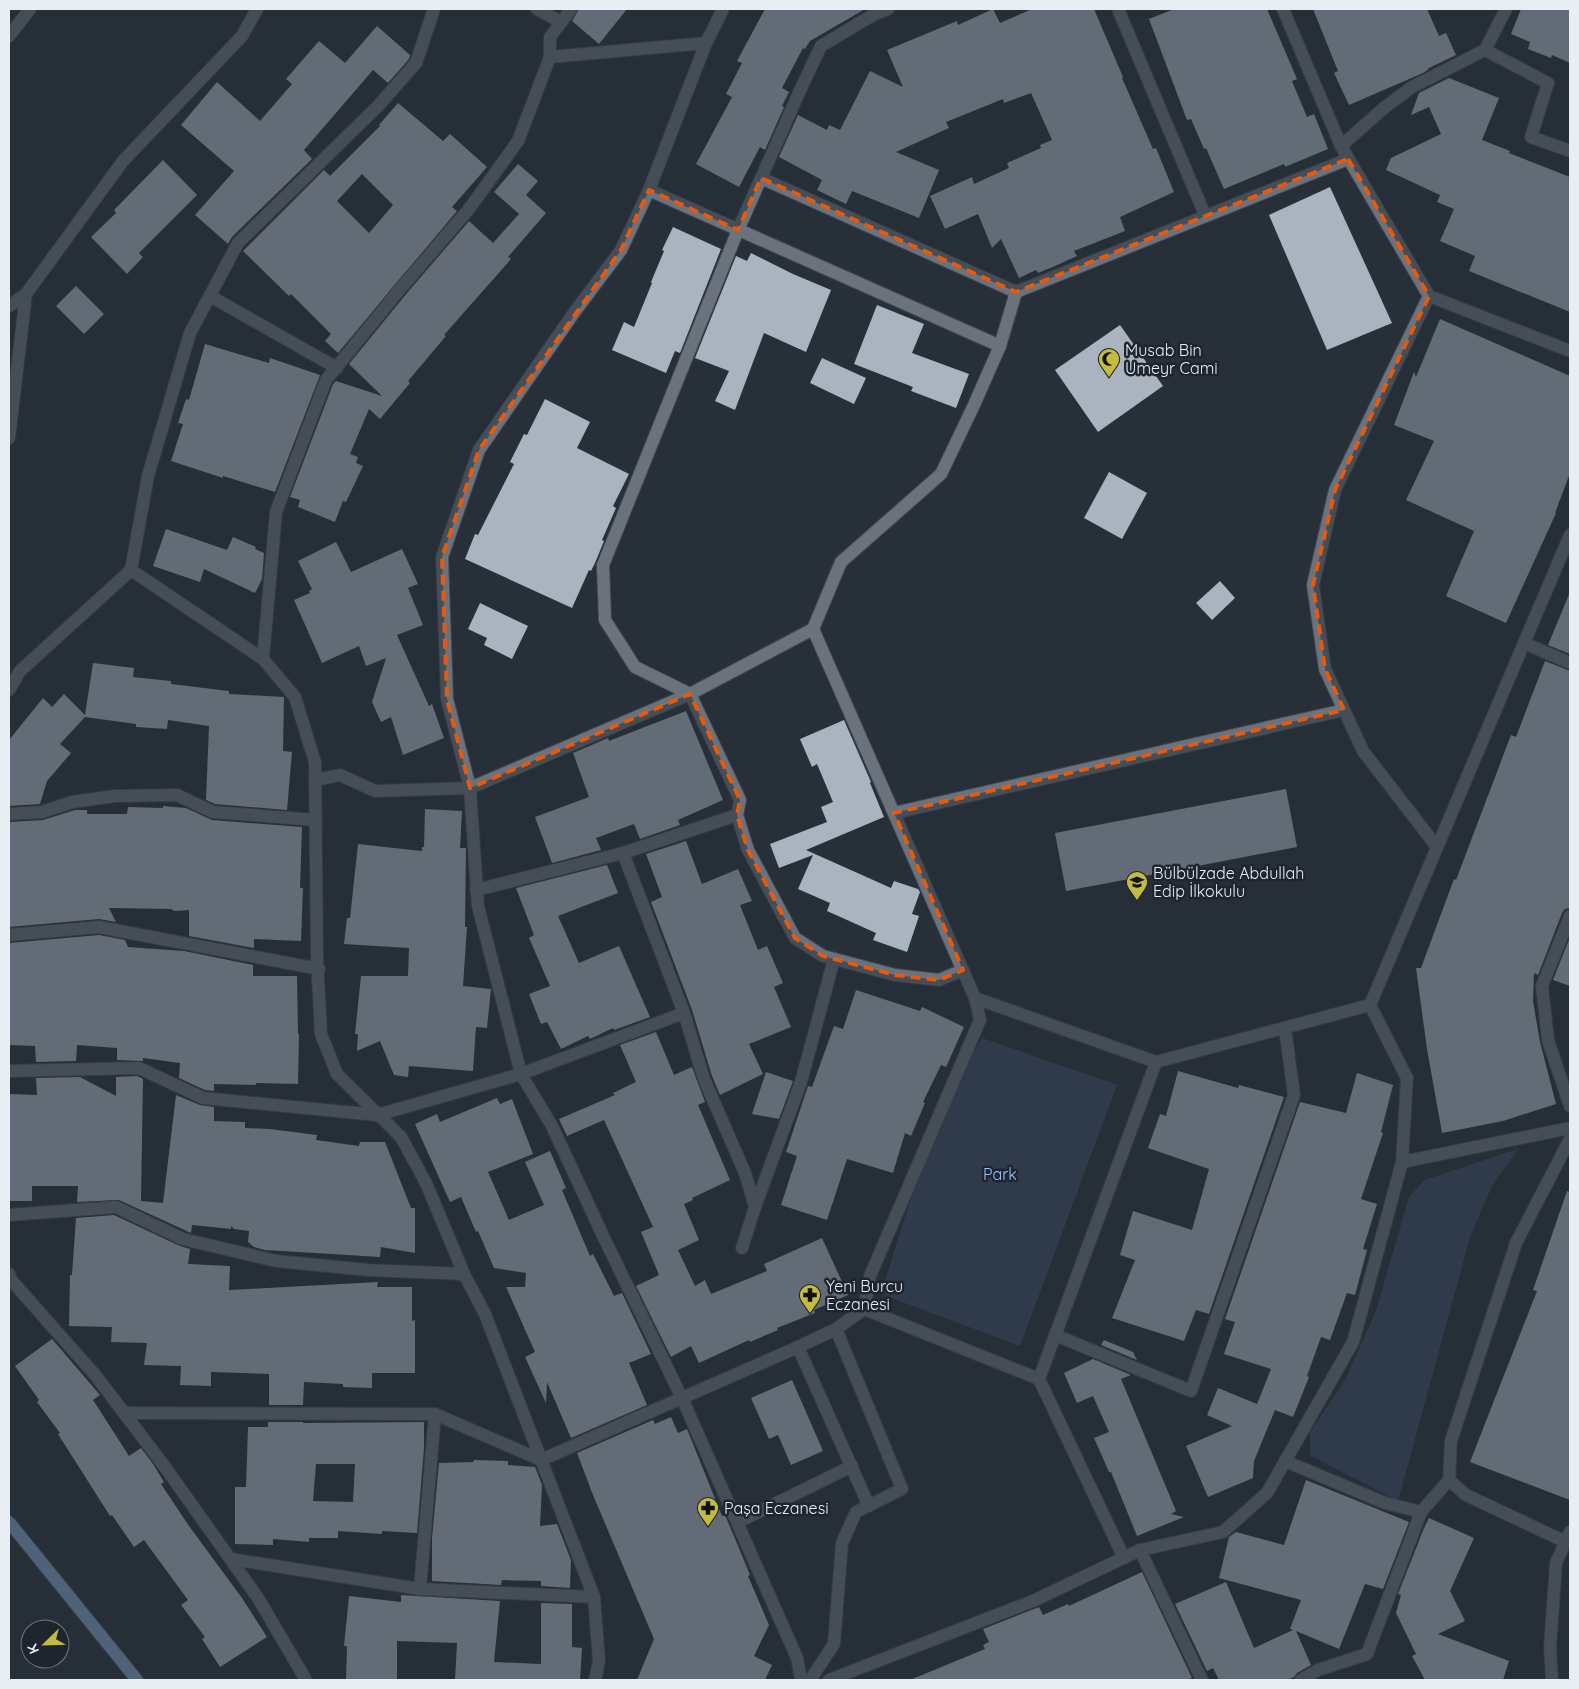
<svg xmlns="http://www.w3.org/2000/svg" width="1579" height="1689" font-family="Quicksand,sans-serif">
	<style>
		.green { fill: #3b4b61 }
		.building { fill: #aab4c0; fill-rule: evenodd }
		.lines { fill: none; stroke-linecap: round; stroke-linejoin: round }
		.minor-casing { stroke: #444a52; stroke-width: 14 }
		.major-casing { stroke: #444a52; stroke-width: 14 }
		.minor { stroke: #6a727d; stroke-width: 12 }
		.major { stroke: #83a1c8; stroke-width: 12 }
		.marked { fill: none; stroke: #e8590c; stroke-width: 4; stroke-dasharray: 10 6; stroke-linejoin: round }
		.labels { text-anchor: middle; stroke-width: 5; stroke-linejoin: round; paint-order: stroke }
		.poi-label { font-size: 16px; fill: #e9edf4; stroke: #1e252e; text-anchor: start }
		.park-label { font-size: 16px; fill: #9bc5fd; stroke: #1e252e }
	</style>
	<rect width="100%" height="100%" fill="#272f38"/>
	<g class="green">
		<polygon points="982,1038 1117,1085 1020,1346 881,1294 928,1143 969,1060"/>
		<polygon points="1518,1149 1492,1186 1470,1237 1398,1501 1310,1455 1310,1432 1345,1380 1376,1311 1409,1197 1425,1180"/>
	</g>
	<g class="building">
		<polygon points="579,9 627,9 599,44 572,21"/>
		<polygon points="765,9 865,9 810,41 805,49 803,48 782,88 789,92 782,106 784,107 765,150 760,147 739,187 696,164 732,97 726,94 742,63 737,61"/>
		<polygon points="993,9 1000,23 1032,9 1094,9 1123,77 1122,78 1153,149 1156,148 1174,192 1120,217 1125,231 1074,251 1077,256 1055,266 1038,273 1036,270 1019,278 1001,239 992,248 978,214 945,229 930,196 972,177 974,184 1009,168 1007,163 1041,148 1040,145 1052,140 1031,93 1004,103 1003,99 946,122 949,128 896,152 939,170 919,218 852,191 846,204 817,190 822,180 779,157 798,115 827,130 829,125 840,130 870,71 903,87 887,50 957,21 958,25"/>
		<polygon points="1174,9 1267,9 1297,79 1292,81 1307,117 1314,114 1328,149 1285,167 1284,164 1224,189 1206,148 1204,149 1191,119 1187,120 1149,19"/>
		<polygon points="1313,9 1427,9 1439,36 1446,33 1456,55 1427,69 1429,69 1423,73 1349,105 1334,73 1338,71"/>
		<polygon points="1521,9 1570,9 1570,63 1552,55 1551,58 1528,49 1530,42 1511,34"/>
		<polygon points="377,26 410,55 409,59 388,83 373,70 304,150 312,159 232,237 228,244 195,215 234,171 181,125 217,82 260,121 292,84 286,79 319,41 345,63"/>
		<polygon points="1449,78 1499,98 1482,140 1510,151 1509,153 1570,177 1570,312 1469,271 1475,256 1440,241 1454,209 1437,202 1440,195 1386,170 1391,158 1441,134 1429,107 1411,115 1419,93"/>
		<path d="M 398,103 L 443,141 L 450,134 L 487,167 L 452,207 L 457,211 L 338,353 L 325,341 L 331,334 L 291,294 L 289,296 L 243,251 L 324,170 L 330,176 L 380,126 L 379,125 ZM 362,174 L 393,205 L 369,233 L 337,201 Z"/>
		<polygon points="163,160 197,195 139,253 143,257 127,274 91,237 116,213 114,210"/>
		<polygon points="518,164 538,181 526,195 546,213 508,257 511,259 444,335 446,336 408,381 410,383 380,419 369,409 350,454 358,457 356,463 363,466 346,502 343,501 335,522 298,507 300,500 290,497 333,384 336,381 382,396 349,364 407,293 469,221 493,243 519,214 494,192"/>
		<polygon points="1330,187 1392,323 1327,350 1269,215"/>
		<polygon points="673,227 721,249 680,353 675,351 666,373 612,350 624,322 634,327 652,283 651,282 664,251 662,250"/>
		<polygon points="751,253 793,274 831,290 806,352 764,333 735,410 715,401 729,371 695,358 736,256 747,261"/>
		<polygon points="76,286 104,314 84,334 56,306"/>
		<polygon points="877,305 924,324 912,353 969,374 956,408 911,391 913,387 854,364"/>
		<polygon points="1440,319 1570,376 1570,473 1555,513 1556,513 1506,623 1446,596 1474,531 1406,500 1434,441 1394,425 1414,372 1416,377"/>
		<polygon points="1120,325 1163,386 1098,432 1055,370"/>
		<polygon points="205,344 269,363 270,358 320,375 275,492 223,476 223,478 171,461 183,424 178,423 186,399 189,400"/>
		<polygon points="822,358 866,378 854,404 810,383"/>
		<polygon points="545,399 590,422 577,448 629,474 613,506 616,508 602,540 604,541 595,563 591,571 589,570 572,608 465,559 475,534 478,535 514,464 510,462 524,434 527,435"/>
		<polygon points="1109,472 1147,493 1122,539 1084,518"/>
		<polygon points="166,529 227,550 233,537 256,547 255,549 264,553 262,579 255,593 204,569 200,582 153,566"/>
		<polygon points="336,542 351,572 402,549 418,584 408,588 423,625 397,635 429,706 432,704 444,738 403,755 391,717 381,722 372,702 386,658 366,666 359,646 322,663 294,600 310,593 309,591 312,589 298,561"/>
		<polygon points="1220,581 1235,598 1212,620 1196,603"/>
		<polygon points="1570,592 1570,654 1548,645"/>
		<polygon points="480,603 528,626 512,659 484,645 487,638 468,629"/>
		<polygon points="1545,661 1570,671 1570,908 1565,909 1562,913 1538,975 1534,973 1533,1001 1540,1042 1556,1104 1503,1121 1442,1133 1427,1049 1416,968 1421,968 1454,879 1456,880 1511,735 1516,737"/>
		<polygon points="93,663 134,668 133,677 171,681 171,684 229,691 229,694 284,697 283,751 292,752 287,810 215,804 206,800 209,726 168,720 167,729 136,727 136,724 85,717 60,744 71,753 47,781 40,804 9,806 9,740 43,698 52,707 64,694 85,715"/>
		<polygon points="686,711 723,800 678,820 680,825 640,839 634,824 596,838 601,850 552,863 535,817 589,797 573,753 608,738 609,741"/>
		<polygon points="844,720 871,782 870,783 884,817 806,850 891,888 894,881 918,889 920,892 912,914 919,916 907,952 873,940 876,933 827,911 830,903 798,889 813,855 779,868 770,844 827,822 821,807 833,802 817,764 812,767 800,739"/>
		<polygon points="1286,789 1297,847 1066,891 1055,833"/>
		<polygon points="163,806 186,808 212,820 302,827 300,888 303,888 301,941 254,939 254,948 189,936 189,910 174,911 171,909 109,908 116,922 99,919 9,927 9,822 43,820 75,810 87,810 87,814 127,814 128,807 163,808"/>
		<polygon points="425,809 462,811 460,848 466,848 465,927 467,927 463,986 491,989 487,1028 476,1027 473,1071 409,1066 408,1077 394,1075 380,1041 357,1051 358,1034 355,1034 361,976 408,976 409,948 344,944 347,918 350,918 358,844 422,851 422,847 424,847"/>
		<polygon points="686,841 702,884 738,869 752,901 740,905 758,950 767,946 783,983 774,987 791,1027 749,1044 763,1074 720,1095 712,1076 692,1010 651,902 662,897 646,854"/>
		<polygon points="607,865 618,893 558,916 579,963 619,946 650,1017 614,1030 613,1028 590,1039 588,1036 561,1049 547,1022 541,1024 529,994 550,986 529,938 534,935 516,888"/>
		<polygon points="99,935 125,940 128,947 184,951 253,965 253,976 297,976 298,1034 299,1034 298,1084 256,1083 256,1085 214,1084 214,1091 205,1090 179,1078 180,1063 143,1058 143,1061 117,1060 117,1048 77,1045 76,1061 36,1062 35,1046 9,1045 9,943"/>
		<polygon points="1570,937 1570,986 1553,980"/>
		<polygon points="856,990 920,1011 922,1007 964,1027 946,1067 941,1065 923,1102 925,1103 911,1136 905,1133 893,1173 847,1159 827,1220 781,1205 797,1156 786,1152 808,1086 812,1087 834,1026 843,1029"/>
		<polygon points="656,1032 674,1075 692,1067 705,1102 698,1105 730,1180 692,1198 693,1200 684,1204 699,1240 678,1250 695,1286 705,1280 711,1294 767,1271 764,1264 822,1238 848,1295 814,1310 815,1313 777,1328 778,1330 750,1342 749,1340 699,1363 691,1346 671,1357 636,1286 659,1275 641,1232 653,1227 604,1120 567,1136 559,1119 615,1095 613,1093 636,1082 620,1045"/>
		<polygon points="1178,1071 1238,1088 1239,1085 1284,1097 1209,1314 1196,1310 1184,1341 1112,1318 1135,1260 1120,1255 1133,1211 1192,1230 1209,1169 1148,1148 1160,1114 1166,1116"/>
		<polygon points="766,1072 793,1081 779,1119 752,1114"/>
		<polygon points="1357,1073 1393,1085 1381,1132 1383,1133 1361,1199 1377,1204 1363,1249 1367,1250 1355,1295 1347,1293 1330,1340 1321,1337 1307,1376 1309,1377 1293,1417 1275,1410 1254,1461 1253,1478 1208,1497 1186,1446 1232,1426 1207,1415 1218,1388 1257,1404 1271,1369 1224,1354 1235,1322 1225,1319 1300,1102 1346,1113"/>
		<polygon points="137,1076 143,1079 141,1201 163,1203 176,1095 200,1105 214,1107 214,1121 245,1122 245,1128 270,1129 317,1135 316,1140 359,1146 360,1142 385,1142 411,1208 415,1208 415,1253 381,1247 380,1257 265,1250 254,1247 248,1242 249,1231 234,1229 231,1226 231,1229 192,1225 191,1233 119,1200 77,1202 78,1186 32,1186 32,1201 9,1201 9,1094 37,1095 36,1078 80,1077 116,1096 116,1077"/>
		<polygon points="497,1098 500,1104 512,1099 533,1154 488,1172 509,1220 544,1205 525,1162 550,1151 566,1188 562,1190 590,1256 593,1254 614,1296 622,1293 651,1354 629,1363 647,1405 571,1438 547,1382 546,1403 525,1357 535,1352 506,1287 525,1287 526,1273 494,1268 478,1231 476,1232 461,1197 450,1202 415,1124 437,1114 440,1122"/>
		<polygon points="1567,1191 1570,1192 1570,1500 1470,1462 1537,1291 1533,1290"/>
		<polygon points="114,1215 180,1246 190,1249 188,1264 230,1266 229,1290 378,1282 377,1287 412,1287 412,1321 415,1320 415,1373 372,1373 372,1388 343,1387 343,1384 304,1382 303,1405 269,1405 269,1374 211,1372 211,1386 180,1385 181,1366 144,1365 147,1343 111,1342 112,1327 69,1326 70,1275 72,1275 76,1218"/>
		<polygon points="52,1339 100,1395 93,1400 129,1456 141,1448 153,1464 164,1482 161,1484 189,1526 242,1598 267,1637 220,1667 202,1639 205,1637 181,1605 188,1600 144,1540 134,1547 112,1515 110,1516 58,1434 60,1433 37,1402 39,1400 15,1366"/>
		<polygon points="1104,1340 1133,1352 1137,1360 1101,1345"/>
		<polygon points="1093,1359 1131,1375 1121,1379 1176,1511 1171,1514 1184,1517 1137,1536 1111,1472 1109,1472 1094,1438 1109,1432 1093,1396 1077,1403 1064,1373"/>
		<polygon points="792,1380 823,1451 791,1465 778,1435 769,1439 751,1398"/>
		<polygon points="671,1417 678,1433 687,1429 722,1516 725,1515 736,1541 750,1575 748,1576 769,1625 754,1656 772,1665 765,1680 637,1680 654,1639 593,1495 577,1453 653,1420 655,1424"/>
		<path d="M 268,1422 L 303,1422 L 303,1423 L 424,1422 L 424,1448 L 417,1533 L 382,1531 L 382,1534 L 338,1531 L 338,1538 L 309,1538 L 309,1542 L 273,1539 L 273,1545 L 235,1544 L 235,1487 L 246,1487 L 248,1427 L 268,1427 ZM 316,1464 L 355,1464 L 353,1502 L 313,1501 Z"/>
		<polygon points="474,1460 508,1461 508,1465 535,1467 542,1485 540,1526 557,1524 571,1560 570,1588 541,1586 541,1581 502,1580 501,1585 432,1581 432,1538 439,1463 473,1462"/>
		<polygon points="1306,1480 1409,1522 1383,1589 1365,1584 1339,1649 1296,1631 1311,1665 1297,1673 1294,1677 1287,1680 1219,1680 1213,1668 1207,1671 1175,1604 1226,1582 1254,1648 1293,1630 1290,1629 1301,1600 1219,1578 1229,1537 1236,1532 1284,1545"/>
		<polygon points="1429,1518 1474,1538 1450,1591 1465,1621 1438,1634 1509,1661 1503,1680 1425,1680 1412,1656 1416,1654 1396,1613 1401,1595 1398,1594 1424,1528"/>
		<polygon points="1142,1572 1192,1678 1186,1680 910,1680 985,1649 983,1645 989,1642 983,1629 1039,1607 1043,1615 1068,1604 1069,1606"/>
		<polygon points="401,1595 500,1601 494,1662 541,1664 541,1603 572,1604 572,1647 582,1648 580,1680 455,1680 457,1643 397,1641 397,1680 346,1680 347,1646 344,1646 349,1596 401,1602"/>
	</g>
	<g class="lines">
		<g class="minor-casing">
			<g id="minor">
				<polyline points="537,9 561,22"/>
				<polyline points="723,9 706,43 649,190 621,250 573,314 479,450 442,557 447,699 470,788 478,906 521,1074 552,1126 605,1240 682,1398 797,1658 801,1680"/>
				<polyline points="1118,9 1205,215"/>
				<polyline points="1283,9 1341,146 1429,296 1570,351"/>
				<polyline points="1506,9 1485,50 1548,83 1531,137 1570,151"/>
				<polyline points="9,36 30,9"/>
				<polyline points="550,57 706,43"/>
				<polyline points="1341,146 1384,108 1412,87 1485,50"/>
				<polyline points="761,178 1016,292 1348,159"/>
				<polyline points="649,190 1000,346"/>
				<polyline points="210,296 337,368"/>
				<polyline points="1429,296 1335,490 1313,585 1325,669 1363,751 1437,847"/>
				<polyline points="9,306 26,294 123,161 242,36 257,9"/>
				<polyline points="9,438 26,294"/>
				<polyline points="131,570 263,659 295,697 315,762 317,959 321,1034 337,1074 401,1137 426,1183 464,1274 485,1314 594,1597 599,1661 595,1680"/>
				<polyline points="813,629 841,562 941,474 974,405 1000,346 1016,292"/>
				<polyline points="1524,643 1570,663"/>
				<polyline points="263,659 276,512 326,380 401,288 469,209 518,141 550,57 550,37 571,9"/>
				<polyline points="9,690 20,671 131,570 148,476 190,333 238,243 378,106 416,63 434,9"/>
				<polyline points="690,694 635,667 605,620 603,565 738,230 802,86 821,46 873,15 888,9"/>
				<polyline points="315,780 340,775 375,791 470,788 690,694"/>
				<polyline points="894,813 1344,710"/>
				<polyline points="9,814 42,812 72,802 115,796 177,795 213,812 316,820"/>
				<polyline points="623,853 684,1013 704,1079 745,1173 755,1207 742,1248"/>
				<polyline points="476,890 623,853 737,815"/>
				<polyline points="1570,916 1542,986 1548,1040 1570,1106"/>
				<polyline points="9,935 99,927 319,969"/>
				<polyline points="963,970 939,980 895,975 823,956 795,938 748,850 737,815 740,800 690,694 813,629 975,998"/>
				<polyline points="1156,1062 1039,1379 864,1309 870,1276 980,1020 975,998 1156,1062 1370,1005"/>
				<polyline points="9,1071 139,1068 203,1098 377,1115 521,1074 684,1013"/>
				<polyline points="1402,1162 1570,1128"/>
				<polyline points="755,1207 801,1082 834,959"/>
				<polyline points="9,1215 116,1207 183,1239 276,1261 368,1270 464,1274"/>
				<polyline points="9,1274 12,1281 96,1376 165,1467 258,1598 306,1680"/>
				<polyline points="1055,1335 1191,1391 1294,1095 1285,1028"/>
				<polyline points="798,1347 869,1506"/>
				<polyline points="1039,1379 1124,1558"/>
				<polyline points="124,1413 435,1414 420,1589"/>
				<polyline points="435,1414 541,1460 798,1347 836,1329 864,1309"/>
				<polyline points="1285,1461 1385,1503 1421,1512 1449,1480"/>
				<polyline points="738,1522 852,1466"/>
				<polyline points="1566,1542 1466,1495 1449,1480 1451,1441 1516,1243 1570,1139"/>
				<polyline points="1140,1550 1202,1680"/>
				<polyline points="231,1559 420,1589 594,1597"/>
				<polyline points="810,1680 834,1644 842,1543 856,1512 902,1489 836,1329"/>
				<polyline points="829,1680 1033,1601 1140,1550 1223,1532 1267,1493 1353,1342 1402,1162 1407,1078 1370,1005 1570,535"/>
				<polyline points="1301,1680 1318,1670 1367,1654 1421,1512"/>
				<polyline points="1552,1680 1550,1647 1556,1563 1570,1532"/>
			</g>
		</g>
		<g class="major-casing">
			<polyline id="major" points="9,1522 137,1680"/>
		</g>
		<use href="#minor" class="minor"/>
		<use href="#major" class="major"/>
	</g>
	<path d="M0 0H1579V1689H0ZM 1348,159 L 1429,296 L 1335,490 L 1313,585 L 1325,669 L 1344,710 L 894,813 L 963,970 L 939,980 L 895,975 L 823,956 L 795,938 L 748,850 L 737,815 L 740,800 L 690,694 L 470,788 L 447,699 L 442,557 L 479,450 L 621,250 L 649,190 L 738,230 L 761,178 L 1016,292 Z" fill="#272f38" fill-opacity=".55" fill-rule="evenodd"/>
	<path class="marked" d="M 1348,159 L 1429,296 L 1335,490 L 1313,585 L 1325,669 L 1344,710 L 894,813 L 963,970 L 939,980 L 895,975 L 823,956 L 795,938 L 748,850 L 737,815 L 740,800 L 690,694 L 470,788 L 447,699 L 442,557 L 479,450 L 621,250 L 649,190 L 738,230 L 761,178 L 1016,292 Z"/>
	<defs>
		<g id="mosque-pin" transform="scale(1.125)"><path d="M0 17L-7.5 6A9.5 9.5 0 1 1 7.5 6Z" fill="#c4bc3e" stroke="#1e252e"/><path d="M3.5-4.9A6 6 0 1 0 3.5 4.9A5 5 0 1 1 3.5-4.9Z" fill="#111"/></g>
		<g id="school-pin" transform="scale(1.125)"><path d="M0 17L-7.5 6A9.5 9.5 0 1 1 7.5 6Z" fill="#c4bc3e" stroke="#1e252e"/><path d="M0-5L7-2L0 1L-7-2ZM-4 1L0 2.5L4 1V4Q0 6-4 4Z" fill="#111"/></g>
		<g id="pharmacy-pin" transform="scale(1.125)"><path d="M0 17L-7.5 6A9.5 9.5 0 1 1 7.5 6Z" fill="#c4bc3e" stroke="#1e252e"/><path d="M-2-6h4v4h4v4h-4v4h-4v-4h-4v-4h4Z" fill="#111"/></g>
	</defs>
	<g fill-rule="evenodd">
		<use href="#mosque-pin" x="1109" y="359"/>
		<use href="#school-pin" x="1137" y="882"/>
		<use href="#pharmacy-pin" x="810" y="1295"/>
		<use href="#pharmacy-pin" x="708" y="1508"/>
	</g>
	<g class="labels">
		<g class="poi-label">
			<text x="1125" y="356">Musab Bin<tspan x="1125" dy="18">Umeyr Cami</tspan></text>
			<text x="1153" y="879">Bülbülzade Abdullah<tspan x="1153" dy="18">Edip İlkokulu</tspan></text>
			<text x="826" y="1292">Yeni Burcu<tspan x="826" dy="18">Eczanesi</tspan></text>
			<text x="724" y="1514">Paşa Eczanesi</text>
		</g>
		<g class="park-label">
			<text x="1000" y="1180">Park</text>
		</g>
	</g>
	<rect width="1579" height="1689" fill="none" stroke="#e9edf4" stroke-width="20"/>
	<g transform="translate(45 1644) rotate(247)"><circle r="24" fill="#1e252e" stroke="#6f757d"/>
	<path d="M0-4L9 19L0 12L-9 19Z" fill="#c4bc3e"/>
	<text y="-8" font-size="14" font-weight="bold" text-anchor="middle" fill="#e9edf4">K</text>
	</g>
</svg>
